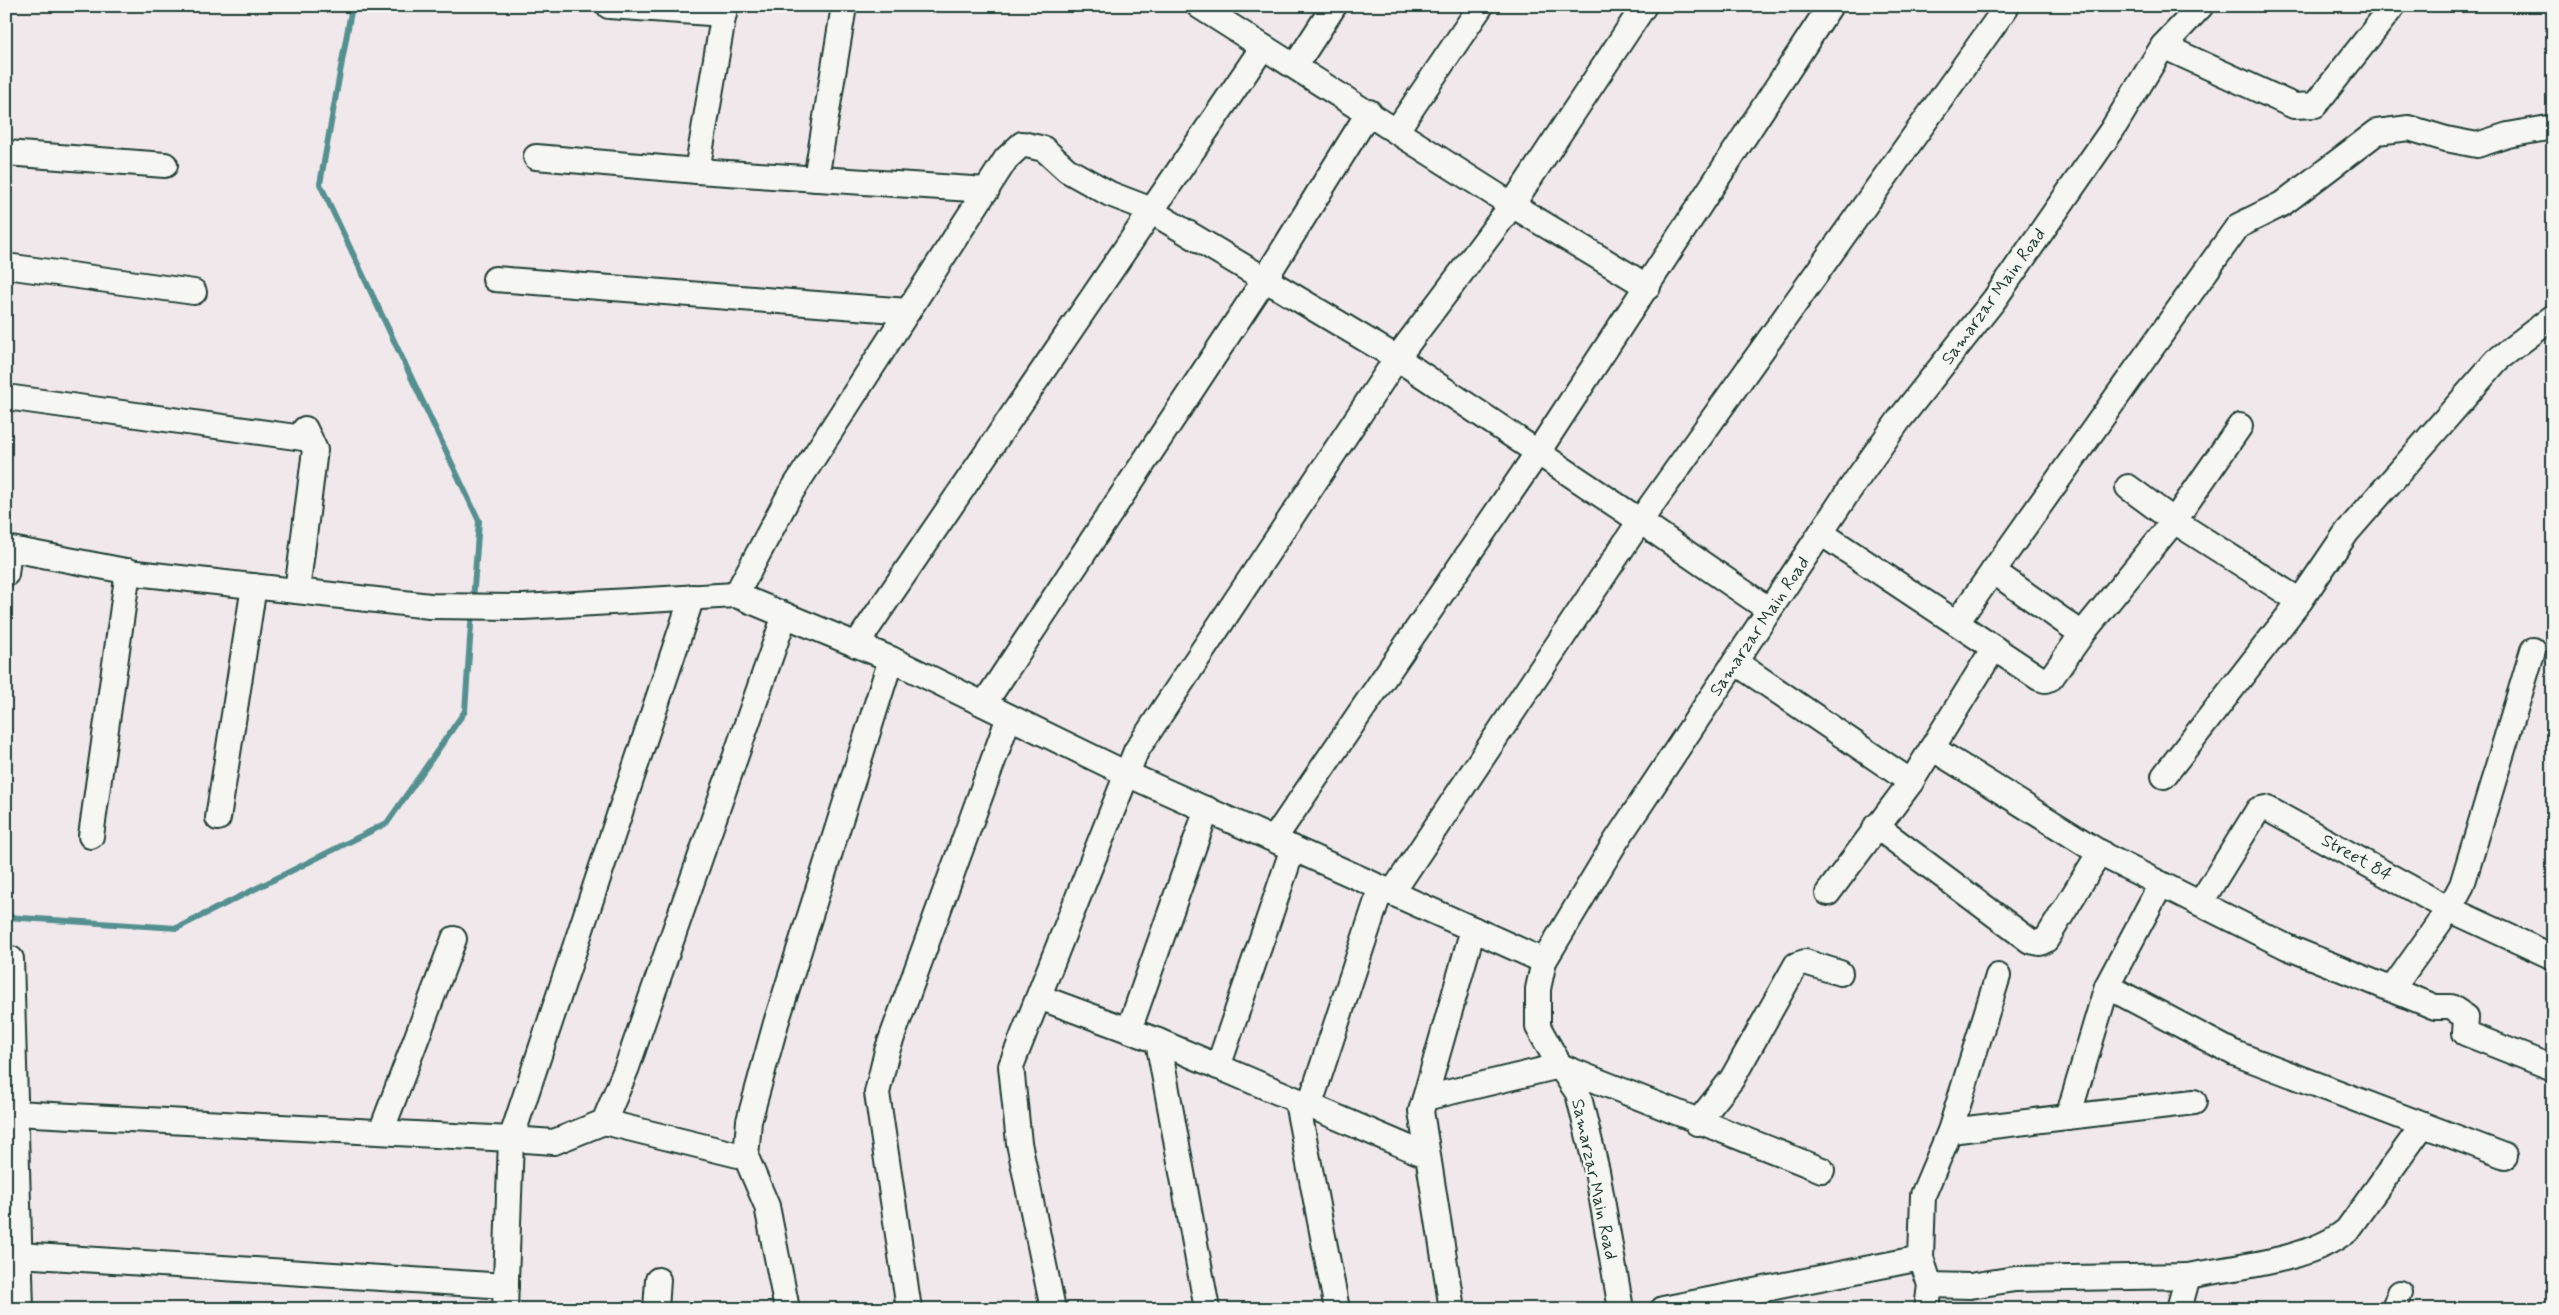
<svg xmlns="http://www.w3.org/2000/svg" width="2559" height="1315" font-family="Mynerve,sans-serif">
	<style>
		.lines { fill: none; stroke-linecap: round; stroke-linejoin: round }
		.stream { stroke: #549091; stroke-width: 6 }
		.street-casing { stroke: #1f3d34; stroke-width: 28 }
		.street { stroke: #f6f6f2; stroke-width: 24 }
		.labels { text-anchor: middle; stroke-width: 5; stroke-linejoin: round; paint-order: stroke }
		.street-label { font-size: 18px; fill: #1f3d34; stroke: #f6f6f2 }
	</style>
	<rect width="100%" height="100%" fill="#f1e8ec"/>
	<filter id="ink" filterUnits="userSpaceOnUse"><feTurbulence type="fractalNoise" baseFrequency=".02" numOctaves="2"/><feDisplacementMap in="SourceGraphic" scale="10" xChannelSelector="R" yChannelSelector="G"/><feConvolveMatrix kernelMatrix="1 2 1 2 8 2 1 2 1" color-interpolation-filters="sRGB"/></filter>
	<g filter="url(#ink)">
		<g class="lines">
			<g class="stream">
				<polyline points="352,6 320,184 479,521 473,601"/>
				<polyline points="6,917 177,928 387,823 465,711 472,611"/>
			</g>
			<g class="street-casing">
				<g id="street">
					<polyline points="609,6 724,14"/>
					<polyline points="1199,6 1512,205 1648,287"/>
					<polyline points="2163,46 2294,106 2315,105 2393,6"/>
					<polyline points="1295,66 1334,6"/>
					<polyline points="1397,130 1481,6"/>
					<polyline points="6,153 165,165"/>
					<polyline points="536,157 697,171 987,190"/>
					<polyline points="697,171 725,6"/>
					<polyline points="816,179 844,6"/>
					<polyline points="6,266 194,292"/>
					<polyline points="495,279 908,311"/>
					<polyline points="6,397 310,439"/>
					<polyline points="2128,487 2174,521 2300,601"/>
					<polyline points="1821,533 2039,678 2045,680 2051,678 2082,634 2174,521 2240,426"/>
					<polyline points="6,548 136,573 430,606 523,607 736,595 891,659 1127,774 1544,961"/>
					<polyline points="1993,571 2082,634"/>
					<polyline points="6,574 9,549"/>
					<polyline points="297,591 315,450 305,429"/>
					<polyline points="736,595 790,494 1006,159 1022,144 1044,149 1067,170 1110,194 1144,207 1397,358 1640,521 1768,609"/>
					<polyline points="1957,622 2238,226 2282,204 2377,132 2409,128 2446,139 2477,145 2508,135 2553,127"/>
					<polyline points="856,645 1263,47"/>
					<polyline points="1735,662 1911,782"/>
					<polyline points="984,704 1265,279 1369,112"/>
					<polyline points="1932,748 2105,856 2287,947 2435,1007 2451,1007 2466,1017 2465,1033 2553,1068"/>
					<polyline points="2164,776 2300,601 2347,532 2497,360 2553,317"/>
					<polyline points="218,818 254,586"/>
					<polyline points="1876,826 2030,941 2040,943 2046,940 2100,852"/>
					<polyline points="91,836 128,571"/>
					<polyline points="1274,839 1538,452 1830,6"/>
					<polyline points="1392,893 1640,521 2007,6"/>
					<polyline points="1828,893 1911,782 1994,648"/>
					<polyline points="2201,902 2258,810 2266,808 2449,909 2553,957"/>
					<polyline points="11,959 21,1309"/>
					<polyline points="2107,986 2234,1053 2505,1156"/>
					<polyline points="2393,988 2449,909 2462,885 2533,650"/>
					<polyline points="1039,997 1158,1041 1428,1156"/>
					<polyline points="1129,1030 1207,809"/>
					<polyline points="1158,1041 1207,1309"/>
					<polyline points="1218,1067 1293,848"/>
					<polyline points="1425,1098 1473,929"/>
					<polyline points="1297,1102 1337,1309"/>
					<polyline points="1309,1107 1381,888"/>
					<polyline points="15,1113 511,1139 692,597"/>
					<polyline points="2068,1117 2107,986 2161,884"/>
					<polyline points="604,1122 746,1157"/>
					<polyline points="1697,1123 1732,1079 1796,965 1805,962 1840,973"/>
					<polyline points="1950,1131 2194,1102"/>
					<polyline points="381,1132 454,939"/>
					<polyline points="19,1255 506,1286"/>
					<path d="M 2188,1276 C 2234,1267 2310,1261 2347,1230 L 2423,1125"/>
					<polyline points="1930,1285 1970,1286 2015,1279 2188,1276 2179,1309"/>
					<polyline points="505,1309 511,1139 554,1142 604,1122 627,1067 785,615"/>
					<polyline points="656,1309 658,1280"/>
					<polyline points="787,1309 767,1206 746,1157 749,1121 776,1023 891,659"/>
					<polyline points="909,1309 877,1093 887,1051 1009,717"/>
					<polyline points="1053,1309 1019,1143 1011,1066 1136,751 1397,358 1512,205 1644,6"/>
					<polyline points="1452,1309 1421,1111 1425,1098 1560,1066 1822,1170"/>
					<polyline points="1621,1309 1597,1171 1578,1093 1560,1066 1538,1027 1538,989 1544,961 1616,841 1848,492 1899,420 1994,300 2112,130 2163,46 2201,6"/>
					<polyline points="1663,1309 1921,1258"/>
					<polyline points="1927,1309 1930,1285 1921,1258 1923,1195 1950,1131 1998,976"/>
					<polyline points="2394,1309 2400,1293"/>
				</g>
			</g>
			<use href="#street" class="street"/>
		</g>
	</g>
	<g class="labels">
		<g class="street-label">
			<text transform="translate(1993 296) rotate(-54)" y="6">Samarzar Main Road</text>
			<text transform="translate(1759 626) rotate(-56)" y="6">Samarzar Main Road</text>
			<text transform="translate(2357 857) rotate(29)" y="6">Street 84</text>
			<text transform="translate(1595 1179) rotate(78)" y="6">Samarzar Main Road</text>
		</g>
	</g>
	<rect width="2559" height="1315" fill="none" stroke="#f6f6f2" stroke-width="25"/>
	<rect x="12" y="12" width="2534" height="1290" fill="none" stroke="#1f3d34" stroke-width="2" filter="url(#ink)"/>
</svg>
